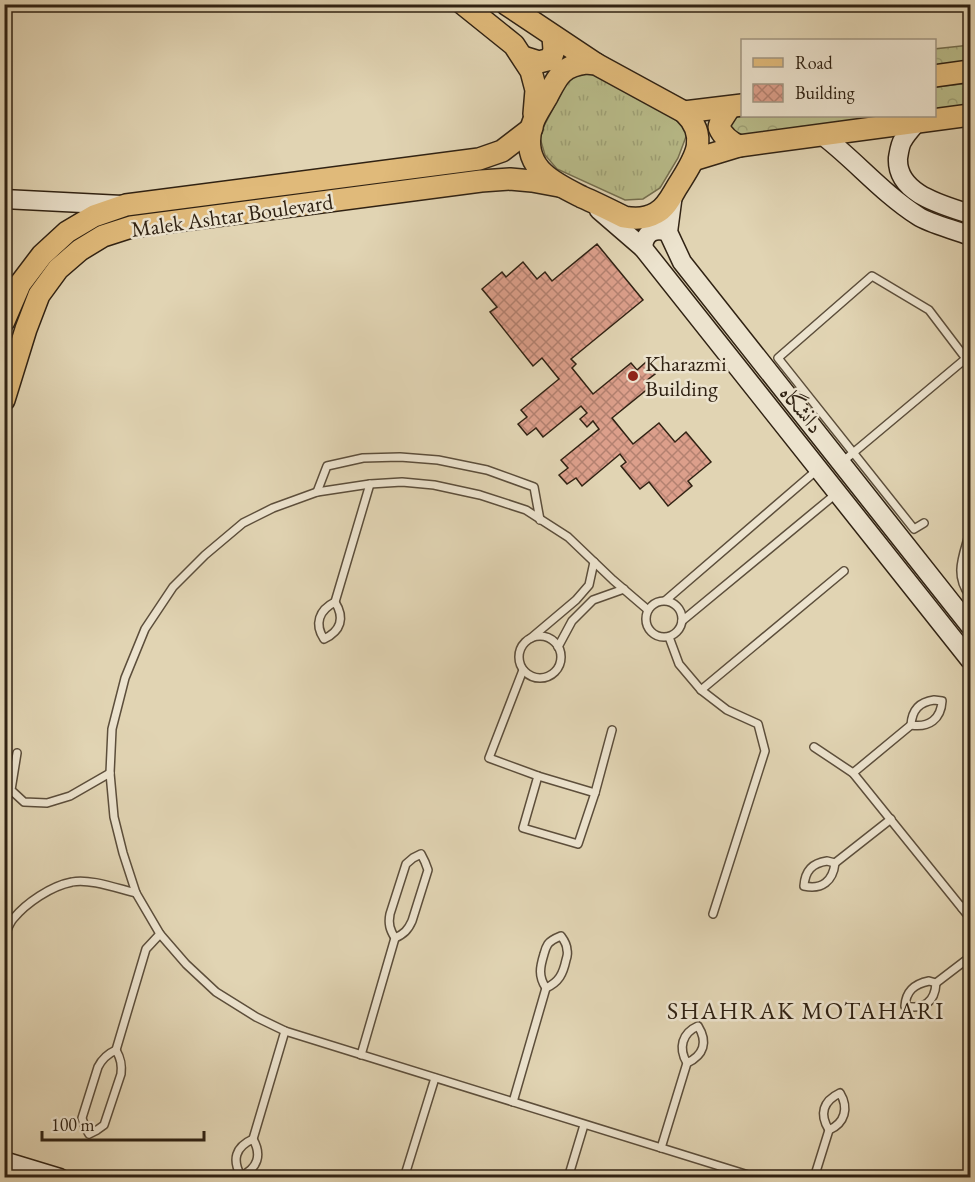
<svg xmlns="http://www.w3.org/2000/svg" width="975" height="1182" font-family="'EB Garamond',Amiri,serif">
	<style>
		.grass { fill: url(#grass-tufts); stroke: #746e4e; stroke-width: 1.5 }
		.forest { fill: url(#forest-crowns); stroke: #746e4e; stroke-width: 1.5 }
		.building { fill: url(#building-cross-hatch); stroke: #302213; stroke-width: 1.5 }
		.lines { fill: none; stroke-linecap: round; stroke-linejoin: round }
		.service-casing { stroke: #5c4e3b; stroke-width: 10 }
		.secondary-casing { stroke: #302213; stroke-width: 21 }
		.primary-casing { stroke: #302213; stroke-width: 24 }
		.service { stroke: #ece3ce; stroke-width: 7 }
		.secondary { stroke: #ece3ce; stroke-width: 18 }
		.primary { stroke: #e0ba7a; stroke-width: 21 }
		.poi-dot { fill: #8f2418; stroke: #ece3ce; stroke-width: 2 }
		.labels { text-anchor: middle; stroke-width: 5; stroke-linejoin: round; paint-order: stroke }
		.street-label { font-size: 22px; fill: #302213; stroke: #ece3ce }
		.poi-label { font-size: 22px; fill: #302213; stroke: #ece3ce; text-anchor: start }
		.neighbourhood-label { font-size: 24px; letter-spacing: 1.5px; fill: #302213; stroke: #ece3ce }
	</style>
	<defs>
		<pattern id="grass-tufts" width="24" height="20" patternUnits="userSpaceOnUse" patternTransform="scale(1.5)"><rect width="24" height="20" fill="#b8bb89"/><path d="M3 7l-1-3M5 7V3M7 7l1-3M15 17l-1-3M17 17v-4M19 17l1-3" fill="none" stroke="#9ea075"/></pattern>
		<pattern id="forest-crowns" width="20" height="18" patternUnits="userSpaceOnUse" patternTransform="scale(1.5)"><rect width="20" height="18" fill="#b8bb89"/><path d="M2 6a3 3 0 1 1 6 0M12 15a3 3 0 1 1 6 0" fill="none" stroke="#9ea075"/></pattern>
		<pattern id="building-cross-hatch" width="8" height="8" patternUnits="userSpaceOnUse" patternTransform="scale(1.5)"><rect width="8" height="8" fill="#dc9f8b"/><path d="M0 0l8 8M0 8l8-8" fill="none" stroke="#b38170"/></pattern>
	</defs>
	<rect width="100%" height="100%" fill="#e1d4b3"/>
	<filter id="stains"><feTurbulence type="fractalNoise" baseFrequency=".00333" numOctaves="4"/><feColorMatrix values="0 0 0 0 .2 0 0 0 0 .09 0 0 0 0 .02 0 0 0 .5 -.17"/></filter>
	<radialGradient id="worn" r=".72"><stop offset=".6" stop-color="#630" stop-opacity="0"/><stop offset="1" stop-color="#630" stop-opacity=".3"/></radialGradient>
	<polygon class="grass" points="595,69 680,119 687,134 678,158 660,188 643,199 625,200 557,169 545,155 540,138 544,126 568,80 582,71"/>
	<g class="forest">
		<polygon points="970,45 970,64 935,68 934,49"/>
		<polygon points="970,83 970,112 730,138 727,117 934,116 935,87"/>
	</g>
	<polygon class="building" points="597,244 643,300 571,359 576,364 572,368 593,394 631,363 637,370 646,362 655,374 646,381 650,387 612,418 633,444 659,423 675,442 686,432 711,462 688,481 692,486 668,506 649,482 640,489 621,466 626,462 620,454 582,486 576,478 567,484 559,475 568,468 561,460 599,429 593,421 587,427 580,419 587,413 581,406 543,437 536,428 527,435 518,424 527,417 521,410 559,379 542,358 533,366 490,312 497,307 482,289 502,272 506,277 523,262 537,279 545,272 552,281"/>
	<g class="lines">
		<g class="service-casing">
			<g id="service">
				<polyline points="841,463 970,355"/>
				<polyline points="317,492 327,466 363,458 400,457 438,460 487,470 534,487 540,520"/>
				<polyline points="924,523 914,529 778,358 872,276 929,310 970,364"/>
				<path d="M 970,531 C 964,555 953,574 970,596"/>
				<polyline points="666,600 817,470"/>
				<circle cx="664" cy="619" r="18"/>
				<polyline points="335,602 370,484"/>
				<path d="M 335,602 C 345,618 341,631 324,639 C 314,624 319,610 335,602 Z"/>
				<polyline points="648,610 613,580 568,537 526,510 480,495 434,485 402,482 370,484 317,492 273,508 243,523 205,555 173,587 145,629 125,678 112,729 110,773 114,817 123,853 136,893 160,934 186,964 216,992 256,1017 285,1031 758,1178"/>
				<polyline points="682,621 837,493"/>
				<circle cx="540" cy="657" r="21"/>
				<polyline points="669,637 679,664 701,690 727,710 758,724 765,751 713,914"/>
				<polyline points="531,638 576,600 589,585 594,562"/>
				<polyline points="558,647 572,621 593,600 624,589"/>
				<polyline points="523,670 489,758 538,776 523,828 578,844 595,793 612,730"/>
				<polyline points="701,690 844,571"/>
				<path d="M 934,700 L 942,701 C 941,719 929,728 911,725 C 912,710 919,702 934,700 Z"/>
				<polyline points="814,747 853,773 970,918"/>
				<polyline points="17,753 11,790 24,802 47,803 70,796 110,773"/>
				<polyline points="853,773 911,725"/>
				<polyline points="538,776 595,793"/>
				<path d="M 421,854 L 425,862 L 428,870 L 412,921 C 408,930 404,934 395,938 C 390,930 388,924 390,914 L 406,864 L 413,858 Z"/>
				<path d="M 827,861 L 835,863 C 833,881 822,890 804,886 C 805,871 812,863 827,861 Z"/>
				<polyline points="835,863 891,819"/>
				<polyline points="962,908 970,901"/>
				<path d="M 4,936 C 7,931 9,924 13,919 C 26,903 51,886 72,882 C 89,878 119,889 136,893"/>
				<path d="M 561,936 C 564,940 567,945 567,950 C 568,953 567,957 566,960 C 563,974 559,982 546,988 C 538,976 540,967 544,954 C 545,950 546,947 548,944 C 551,940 556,938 561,936 Z"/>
				<path d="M 929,981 L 936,983 C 935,1002 924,1010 905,1006 C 906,991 914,984 929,981 Z"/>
				<polyline points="936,983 970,957"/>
				<path d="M 698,1026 C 708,1042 704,1055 687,1063 C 678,1048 682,1033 698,1026 Z"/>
				<path d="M 116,1050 C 121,1059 122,1065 121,1074 L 104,1125 L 97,1130 L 89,1134 L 85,1127 L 82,1118 L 98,1067 C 102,1059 107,1054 116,1050 Z"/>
				<polyline points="116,1050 146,949 160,934"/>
				<polyline points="361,1055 395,938"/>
				<path d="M 840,1093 C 849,1108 845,1123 829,1130 C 819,1114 823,1101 840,1093 Z"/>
				<polyline points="513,1102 546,988"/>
				<polyline points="253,1139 285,1031"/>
				<path d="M 253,1139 C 262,1155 258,1168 241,1176 C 232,1160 235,1147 253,1139 Z"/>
				<polyline points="661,1148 687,1063"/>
				<polyline points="404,1178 435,1078"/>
				<polyline points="568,1178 584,1125"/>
				<polyline points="814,1178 829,1130"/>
			</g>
		</g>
		<g class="secondary-casing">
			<g id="secondary">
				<path d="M 918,121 C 913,127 907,133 903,140 C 900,144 899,152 898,158 C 896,194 943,205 970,214"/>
				<path d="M 822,135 C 855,160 882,193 918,216 C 930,224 956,230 970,236"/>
				<polyline points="673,194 668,232 682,262 970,626"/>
				<polyline points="4,199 122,205"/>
				<polyline points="599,210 643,248 970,660"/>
				<path d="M 643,248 C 644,233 654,227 668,232"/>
				<polyline points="4,1161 60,1178"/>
			</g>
		</g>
		<g class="primary-casing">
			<g id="primary">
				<polyline points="463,4 514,45 531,71 536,90 534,114"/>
				<polyline points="506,4 596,64"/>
				<polyline points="523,57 539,62 551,59 554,50 553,36"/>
				<path d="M 586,63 L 596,64 L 684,112 C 711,138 693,161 677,187 C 671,197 666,208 656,213 C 646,219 635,219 624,217 C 610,210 596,203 582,197 C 556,184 525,170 530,135 C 531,121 540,109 547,97 C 557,78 561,66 586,63 Z"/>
				<polyline points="934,76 970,71"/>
				<path d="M 730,107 L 721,121 L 719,127 C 723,137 730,142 739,146"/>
				<polyline points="684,112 742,105"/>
				<polyline points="693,160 739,146 970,115"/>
				<polyline points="4,321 20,284 42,255 67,232 94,216 126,205 479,159 502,151 532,128"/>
				<polyline points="4,400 26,329 39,295 58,269 80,250 103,236 131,227 481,181 510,179 532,181 559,186"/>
			</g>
		</g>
		<use href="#service" class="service"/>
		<use href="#secondary" class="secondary"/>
		<use href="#primary" class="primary"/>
	</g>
	<circle class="poi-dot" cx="633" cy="376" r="6"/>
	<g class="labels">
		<g class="street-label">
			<text transform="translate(232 215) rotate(-8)" y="8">Malek Ashtar Boulevard</text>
			<text transform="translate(802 409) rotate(51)" y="8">دانشگاه</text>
		</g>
		<g class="poi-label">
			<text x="645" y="371">Kharazmi<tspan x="645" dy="25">Building</tspan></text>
		</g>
		<g class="neighbourhood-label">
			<text x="806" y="1019">SHAHRAK MOTAHARI</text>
		</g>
	</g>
	<rect width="975" height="1182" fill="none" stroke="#e1d4b3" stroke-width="24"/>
	<rect x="6" y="6" width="963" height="1170" fill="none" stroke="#302213" stroke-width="3"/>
	<rect x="12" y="12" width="951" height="1158" fill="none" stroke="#302213" stroke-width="1.5"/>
	<rect x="741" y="39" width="195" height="78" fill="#ece3ce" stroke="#a19683" stroke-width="1.5"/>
	<rect x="753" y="58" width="30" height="9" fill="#e0ba7a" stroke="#a19683" stroke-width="1.5"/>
	<text x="795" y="69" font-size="18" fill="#302213">Road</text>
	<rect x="753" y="84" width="30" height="18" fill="url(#building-cross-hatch)" stroke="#a19683" stroke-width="1.5"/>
	<text x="795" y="99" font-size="18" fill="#302213">Building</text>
	<path d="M42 1131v9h162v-9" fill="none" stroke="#302213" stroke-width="3"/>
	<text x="51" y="1131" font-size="18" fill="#302213" stroke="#ece3ce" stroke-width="4.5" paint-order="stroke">100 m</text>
	<rect width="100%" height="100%" filter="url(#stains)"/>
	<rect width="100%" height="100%" fill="url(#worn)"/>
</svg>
